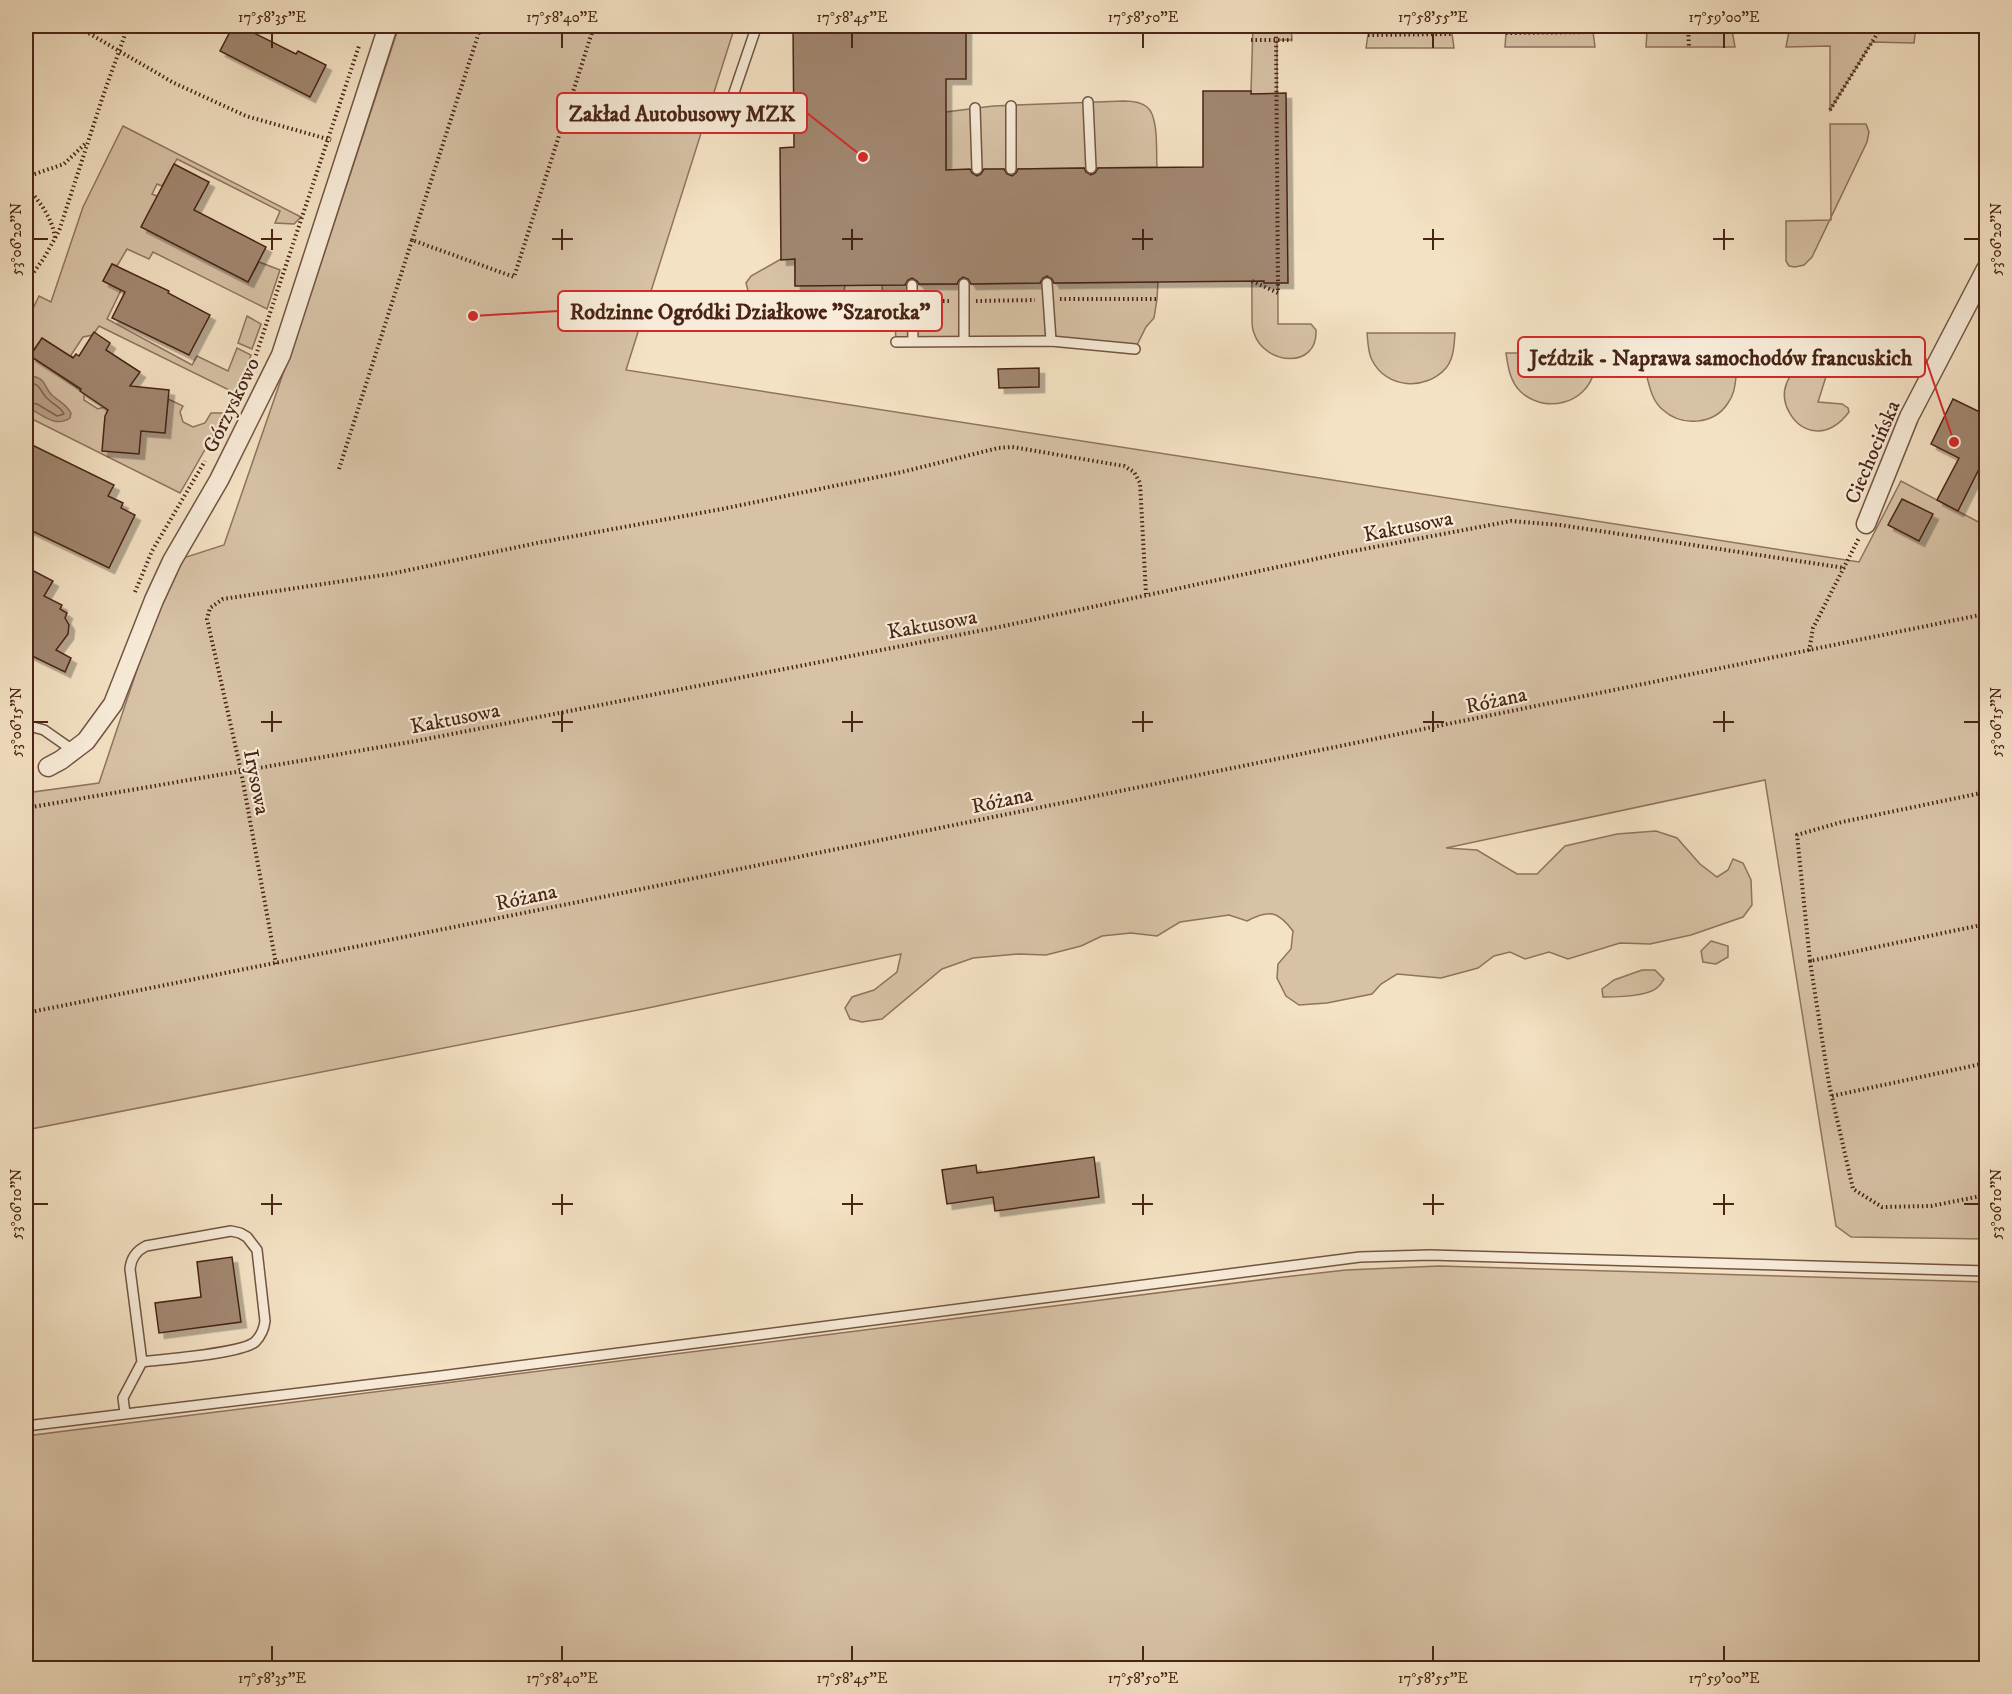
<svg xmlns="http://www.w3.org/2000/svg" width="2012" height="1694" font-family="'IM FELL DW Pica',serif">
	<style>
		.green { fill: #d7c2a6; stroke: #90735e; stroke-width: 1.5 }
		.water { fill: #baa189; stroke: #8c6f5b; stroke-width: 1.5 }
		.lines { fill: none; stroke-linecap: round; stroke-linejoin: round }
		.shore { stroke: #816250; stroke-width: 1.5 }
		.building { fill: #a18770; stroke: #482416; stroke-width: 1.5; filter: url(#shadow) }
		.lane-casing { stroke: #735442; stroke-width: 12 }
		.street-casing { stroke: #735442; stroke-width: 21 }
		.path { stroke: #482416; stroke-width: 4; stroke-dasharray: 1.5 3; stroke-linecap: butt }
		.lane { stroke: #f8ecd9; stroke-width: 9 }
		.street { stroke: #f8ecd9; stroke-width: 18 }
		.ticks { fill: none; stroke: #482416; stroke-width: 2 }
		.labels { text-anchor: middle; stroke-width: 4.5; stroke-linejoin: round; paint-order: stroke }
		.street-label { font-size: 21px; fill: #482416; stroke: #f8ecd9 }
		.leader { fill: none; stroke: #d62828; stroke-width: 2 }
		.callout-dot { fill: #d62828; stroke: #f8ecd9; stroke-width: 2 }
		.callout { fill: #f8ecd9; stroke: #d62828; stroke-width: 2 }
		.callout-label { font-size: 22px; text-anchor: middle; font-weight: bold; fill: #482416 }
		.neatline { fill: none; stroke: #482416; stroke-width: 2 }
		.ticks-label { font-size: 15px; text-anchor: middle; fill: #482416 }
	</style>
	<defs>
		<filter id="shadow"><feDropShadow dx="5.5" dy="5.5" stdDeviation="0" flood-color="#0004"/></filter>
	</defs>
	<rect width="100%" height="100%" fill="#f4e2c4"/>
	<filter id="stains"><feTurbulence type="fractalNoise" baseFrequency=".00333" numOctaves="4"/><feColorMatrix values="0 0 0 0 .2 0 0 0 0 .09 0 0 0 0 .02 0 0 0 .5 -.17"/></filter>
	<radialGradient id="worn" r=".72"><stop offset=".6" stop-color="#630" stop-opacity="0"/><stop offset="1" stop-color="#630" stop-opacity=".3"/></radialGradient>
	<g class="green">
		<path d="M 399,26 L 735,26 L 626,370 L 1859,562 L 1901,481 L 1986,526 L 1986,1239 L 1851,1237 L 1836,1226 L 1765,780 L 1446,848 L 1477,850 L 1517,874 L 1537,874 L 1565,846 L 1617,834 L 1656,831 L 1677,838 L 1700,864 L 1717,877 L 1728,870 L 1733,859 L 1743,863 L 1751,880 L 1752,905 L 1743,917 L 1691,935 L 1650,944 L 1620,943 L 1568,959 L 1549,952 L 1525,959 L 1510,952 L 1494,956 L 1478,968 L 1441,978 L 1397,974 L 1381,984 L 1372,994 L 1327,1003 L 1299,1005 L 1286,996 L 1277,978 L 1278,964 L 1291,949 L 1293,931 C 1278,911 1269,909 1247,921 L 1229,915 L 1180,922 L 1157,936 L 1131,933 L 1102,936 L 1081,946 L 1046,955 L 1018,954 L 973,958 L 942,969 L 882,1019 L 862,1022 L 850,1019 L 845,1008 L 852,997 L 874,990 L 897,972 L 901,954 L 648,1008 L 26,1130 L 26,793 L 99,783 L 155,616 L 183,558 L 224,545 L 317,275 Z"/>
		<path d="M 1253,26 L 1291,26 L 1292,40 L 1277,40 L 1278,324 L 1311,324 L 1316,330 C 1318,370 1264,365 1254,333 C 1252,329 1252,323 1252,319 L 1251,91 Z"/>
		<polygon points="1373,26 1447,26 1452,34 1454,48 1366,48 1368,35"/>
		<polygon points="1509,26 1590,26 1593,32 1595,47 1505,47 1506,33"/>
		<polygon points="1651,26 1729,26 1732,30 1735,47 1646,47 1647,31"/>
		<polygon points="1790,26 1916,26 1914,43 1872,42 1830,110 1830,46 1786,47"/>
		<path d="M 1124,101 C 1131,101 1141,102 1147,107 C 1159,116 1156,153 1157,167 L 946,170 L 946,112 L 993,106 Z"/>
		<polygon points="1830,124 1866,124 1869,132 1867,142 1812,257 1804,265 1795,267 1789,266 1786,261 1786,221 1831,220"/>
		<polygon points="123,126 301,217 294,224 275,223 280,211 177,159 162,186 157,184 152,194 157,196 248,282 259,262 280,270 267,309 153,252 149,259 127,249 117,266 112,264 103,281 121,290 107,319 192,365 197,356 228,371 237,348 251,355 237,394 99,326 93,335 83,337 71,355 73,358 42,338 30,355 80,390 84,394 84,400 98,409 104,407 109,411 105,420 103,446 141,431 165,433 168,399 183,406 180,412 183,422 193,427 205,423 211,413 226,413 180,493 26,416 26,323 39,296 51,302 83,207"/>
		<path d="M 781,259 L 795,259 L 795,285 L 845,285 C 842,302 843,321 827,331 C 812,326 757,303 749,292 C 747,290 747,286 746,283 L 751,276 Z"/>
		<polygon points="1158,282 1157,299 1154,318 1146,327 1135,349 1051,341 896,342 895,322 887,312 883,302 882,285"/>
		<polygon points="247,316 261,324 252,349 238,343"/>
		<path d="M 1367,333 L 1455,333 C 1454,345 1454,358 1446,368 C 1426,391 1386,389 1372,360 C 1368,353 1368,342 1367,333 Z"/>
		<path d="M 1506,353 L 1596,353 C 1595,359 1596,366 1594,372 C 1586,404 1545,414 1521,392 C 1510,382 1508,367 1506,353 Z"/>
		<path d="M 1818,362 L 1830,364 L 1818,402 L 1842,404 L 1848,408 L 1849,412 C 1804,471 1747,374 1818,362 Z"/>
		<path d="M 1647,377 L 1736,377 C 1735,386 1734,395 1728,403 C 1714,425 1682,427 1663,410 C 1653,402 1650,389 1647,377 Z"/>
		<polygon points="1711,941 1728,946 1728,957 1716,964 1703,962 1701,951"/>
		<path d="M 1642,970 L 1655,970 L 1664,979 C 1662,982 1661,985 1658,987 C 1648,997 1617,997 1603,997 L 1602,989 L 1614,980 Z"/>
		<polygon points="1439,1266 1986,1282 1986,1668 26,1668 26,1436 1275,1278 1346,1270"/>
	</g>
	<path class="water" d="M 26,377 C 47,374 43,388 53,396 C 60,402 66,404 71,413 L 70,418 C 54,429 40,412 26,407 Z"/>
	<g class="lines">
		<path class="shore" d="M 26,383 C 44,383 38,392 49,400 C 55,406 60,406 64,414 L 57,416 L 37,404 L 26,402"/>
	</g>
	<g class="building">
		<polygon points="233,26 240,26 296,54 298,51 326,65 310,97 220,51"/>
		<polygon points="793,26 966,26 966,79 946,79 946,170 970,169 972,173 977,176 981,174 984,169 1004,169 1007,174 1012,176 1016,173 1018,169 1084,168 1086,172 1091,175 1095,173 1098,168 1203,167 1203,91 1251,91 1251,94 1286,93 1288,283 1264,283 1264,281 1054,283 1052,279 1047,276 1043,278 1040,283 971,284 968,279 963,277 959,280 957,284 919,284 917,281 912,278 908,280 905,285 795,286 795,259 781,260 780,148 794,147"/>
		<polygon points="174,164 209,182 194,210 266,247 248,282 141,227"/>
		<polygon points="112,264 169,291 168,293 210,315 189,355 112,318 125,292 103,281"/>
		<polygon points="94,332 110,343 106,350 140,372 130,386 169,390 165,433 141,431 139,454 102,451 105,416 108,410 80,391 81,389 30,356 42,338 73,358 76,354 79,356"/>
		<polygon points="1039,368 1039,387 999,388 998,369"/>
		<polygon points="1953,399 1986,415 1986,455 1958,511 1937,500 1959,458 1931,444"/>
		<polygon points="26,442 114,485 108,496 123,503 121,508 135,515 109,568 26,528"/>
		<polygon points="1902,499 1933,514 1919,541 1888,525"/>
		<polygon points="26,567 53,581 44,596 62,605 60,609 67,613 65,618 69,625 68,634 56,650 71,658 65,672 26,653"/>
		<polygon points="1094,1157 1099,1197 995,1211 993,1197 947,1204 942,1170 976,1165 977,1173"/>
		<polygon points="232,1257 241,1322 159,1333 155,1303 201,1297 197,1262"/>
	</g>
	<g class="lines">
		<g class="lane-casing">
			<g id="lane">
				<polyline points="1088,102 1091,168"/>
				<polyline points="1011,106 1011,169"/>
				<polyline points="975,108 977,169"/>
				<polyline points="724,122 756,28 758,26"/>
				<polyline points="1047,283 1051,341"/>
				<polyline points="964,284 964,341"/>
				<polyline points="912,285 913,341"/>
				<polyline points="896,342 1051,341 1135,349"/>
				<polyline points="26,725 44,730 74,751"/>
				<path d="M 125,1413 L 123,1398 L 142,1362 L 130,1269 C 131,1258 136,1251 146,1246 L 231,1231 L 240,1233 L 247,1237 L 257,1250 L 265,1321 C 264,1329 261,1336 255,1342 C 240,1354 164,1359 142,1362"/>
				<polyline points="26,1426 441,1376 1360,1257 1430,1255 1986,1271"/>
			</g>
		</g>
		<g class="street-casing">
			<g id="street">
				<polyline points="1866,524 1909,417 1986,269"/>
				<polyline points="48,767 61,760 86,741 113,704 154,600 172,561 219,480 281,355 388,26"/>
			</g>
		</g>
		<g class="path">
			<polyline points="63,26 85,31 174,83 246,116 331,140"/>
			<polyline points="1688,26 1689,47"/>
			<polyline points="1789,28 1916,26"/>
			<polyline points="1647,31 1732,30"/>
			<polyline points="1506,33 1593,32"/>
			<polyline points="1368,35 1452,34"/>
			<polyline points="1251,40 1292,40"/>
			<polyline points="1830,110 1882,26"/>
			<polyline points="26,177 64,164 86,143"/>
			<path d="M 26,186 C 39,201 53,218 55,239"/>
			<polyline points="412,240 481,26"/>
			<polyline points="1252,281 1278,293 1276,26"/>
			<polyline points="26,283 44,258 59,231 103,96 128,26"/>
			<polyline points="1060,299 1157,299"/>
			<polyline points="925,301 951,301"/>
			<polyline points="976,301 1035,300"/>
			<polyline points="883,302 900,301"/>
			<polyline points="253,364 359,46"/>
			<polyline points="339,469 412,240 514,277 594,26"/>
			<polyline points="1986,570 1985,614 1986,692"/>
			<polyline points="135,592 152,551 205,461"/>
			<polyline points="1809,651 1813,628 1859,538"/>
			<polyline points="26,808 416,741 999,627 1343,553 1511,521 1560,525 1845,568"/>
			<polyline points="1986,924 1810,961 1829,1084 1853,1189 1882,1207 1931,1206 1986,1195"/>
			<polyline points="1810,961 1797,835 1842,822 1986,792"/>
			<polyline points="276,964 241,771 207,619 210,608 223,599 390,574 537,543 722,509 902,472 998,448 1012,447 1124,466 1134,472 1140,483 1146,594"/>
			<polyline points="26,1013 578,902 1985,614"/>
			<polyline points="1832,1096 1986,1063"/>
		</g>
		<use href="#lane" class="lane"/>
		<use href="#street" class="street"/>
	</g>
	<path class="ticks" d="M 272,33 L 272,48M 562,33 L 562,48M 852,33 L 852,48M 1143,33 L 1143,48M 1433,33 L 1433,48M 1724,33 L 1724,48M 272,229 L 272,250M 562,229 L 562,250M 852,229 L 852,250M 1143,229 L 1143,250M 1433,229 L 1433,250M 1724,229 L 1724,250M 33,239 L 48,239M 261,239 L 282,239M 552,239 L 573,239M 842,239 L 863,239M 1132,239 L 1153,239M 1423,239 L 1444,239M 1713,239 L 1734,239M 1964,239 L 1979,239M 272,711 L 272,732M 562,711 L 562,732M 852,711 L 852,732M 1143,711 L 1143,732M 1433,711 L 1433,732M 1724,711 L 1724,732M 33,722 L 48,722M 261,722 L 282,722M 552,722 L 573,722M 842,722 L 863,722M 1132,722 L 1153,722M 1423,722 L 1444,722M 1713,722 L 1734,722M 1964,722 L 1979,722M 272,1194 L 272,1215M 562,1194 L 562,1215M 852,1194 L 852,1215M 1143,1194 L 1143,1215M 1433,1194 L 1433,1215M 1724,1194 L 1724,1215M 33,1204 L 48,1204M 261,1204 L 282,1204M 552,1204 L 573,1204M 842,1204 L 863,1204M 1132,1204 L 1153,1204M 1423,1204 L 1444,1204M 1713,1204 L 1734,1204M 1964,1204 L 1979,1204M 272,1646 L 272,1661M 562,1646 L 562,1661M 852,1646 L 852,1661M 1143,1646 L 1143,1661M 1433,1646 L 1433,1661M 1724,1646 L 1724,1661"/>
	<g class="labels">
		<g class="street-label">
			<text transform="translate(231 405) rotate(-64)" y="7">Górzyskowo</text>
			<text transform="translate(1872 452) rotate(-67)" y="7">Ciechocińska</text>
			<text transform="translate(1408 526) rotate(-11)" y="7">Kaktusowa</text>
			<text transform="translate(932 624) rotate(-10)" y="7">Kaktusowa</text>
			<text transform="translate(1496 700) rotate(-12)" y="7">Różana</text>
			<text transform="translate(455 718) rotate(-11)" y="7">Kaktusowa</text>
			<text transform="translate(257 782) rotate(79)" y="7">Irysowa</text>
			<text transform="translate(1002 800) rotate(-12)" y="7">Różana</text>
			<text transform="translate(526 897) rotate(-12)" y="7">Różana</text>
		</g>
	</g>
	<path class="leader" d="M863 157L807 113M473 316L558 311M1954 442L1925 357"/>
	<g class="callout-dot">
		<circle cx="863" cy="157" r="6"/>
		<circle cx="473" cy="316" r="6"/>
		<circle cx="1954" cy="442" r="6"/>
	</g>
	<g class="callout">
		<rect x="557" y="93" width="250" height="40" rx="6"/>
		<rect x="558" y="291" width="384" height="40" rx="6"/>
		<rect x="1518" y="337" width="407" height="40" rx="6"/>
	</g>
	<g class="callout-label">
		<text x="682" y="121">Zakład Autobusowy MZK</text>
		<text x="750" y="319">Rodzinne Ogródki Działkowe "Szarotka"</text>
		<text x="1721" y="365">Jeździk - Naprawa samochodów francuskich</text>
	</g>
	<rect width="2012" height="1694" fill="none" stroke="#f4e2c4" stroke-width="66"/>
	<rect x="33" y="33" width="1946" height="1628" class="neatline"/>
	<g class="ticks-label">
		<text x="272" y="22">17°58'35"E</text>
		<text x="562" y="22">17°58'40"E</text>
		<text x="852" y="22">17°58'45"E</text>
		<text x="1143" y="22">17°58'50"E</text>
		<text x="1433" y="22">17°58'55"E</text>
		<text x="1724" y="22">17°59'00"E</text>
		<text transform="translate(16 239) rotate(-90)" y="5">53°06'20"N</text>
		<text transform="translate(1996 239) rotate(-90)" y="5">53°06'20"N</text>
		<text transform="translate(16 722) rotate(-90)" y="5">53°06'15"N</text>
		<text transform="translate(1996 722) rotate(-90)" y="5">53°06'15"N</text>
		<text transform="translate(16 1204) rotate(-90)" y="5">53°06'10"N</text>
		<text transform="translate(1996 1204) rotate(-90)" y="5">53°06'10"N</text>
		<text x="272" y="1683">17°58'35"E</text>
		<text x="562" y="1683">17°58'40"E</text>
		<text x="852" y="1683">17°58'45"E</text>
		<text x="1143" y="1683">17°58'50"E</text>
		<text x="1433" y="1683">17°58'55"E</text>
		<text x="1724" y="1683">17°59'00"E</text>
	</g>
	<rect width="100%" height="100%" filter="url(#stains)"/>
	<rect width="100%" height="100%" fill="url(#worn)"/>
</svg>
